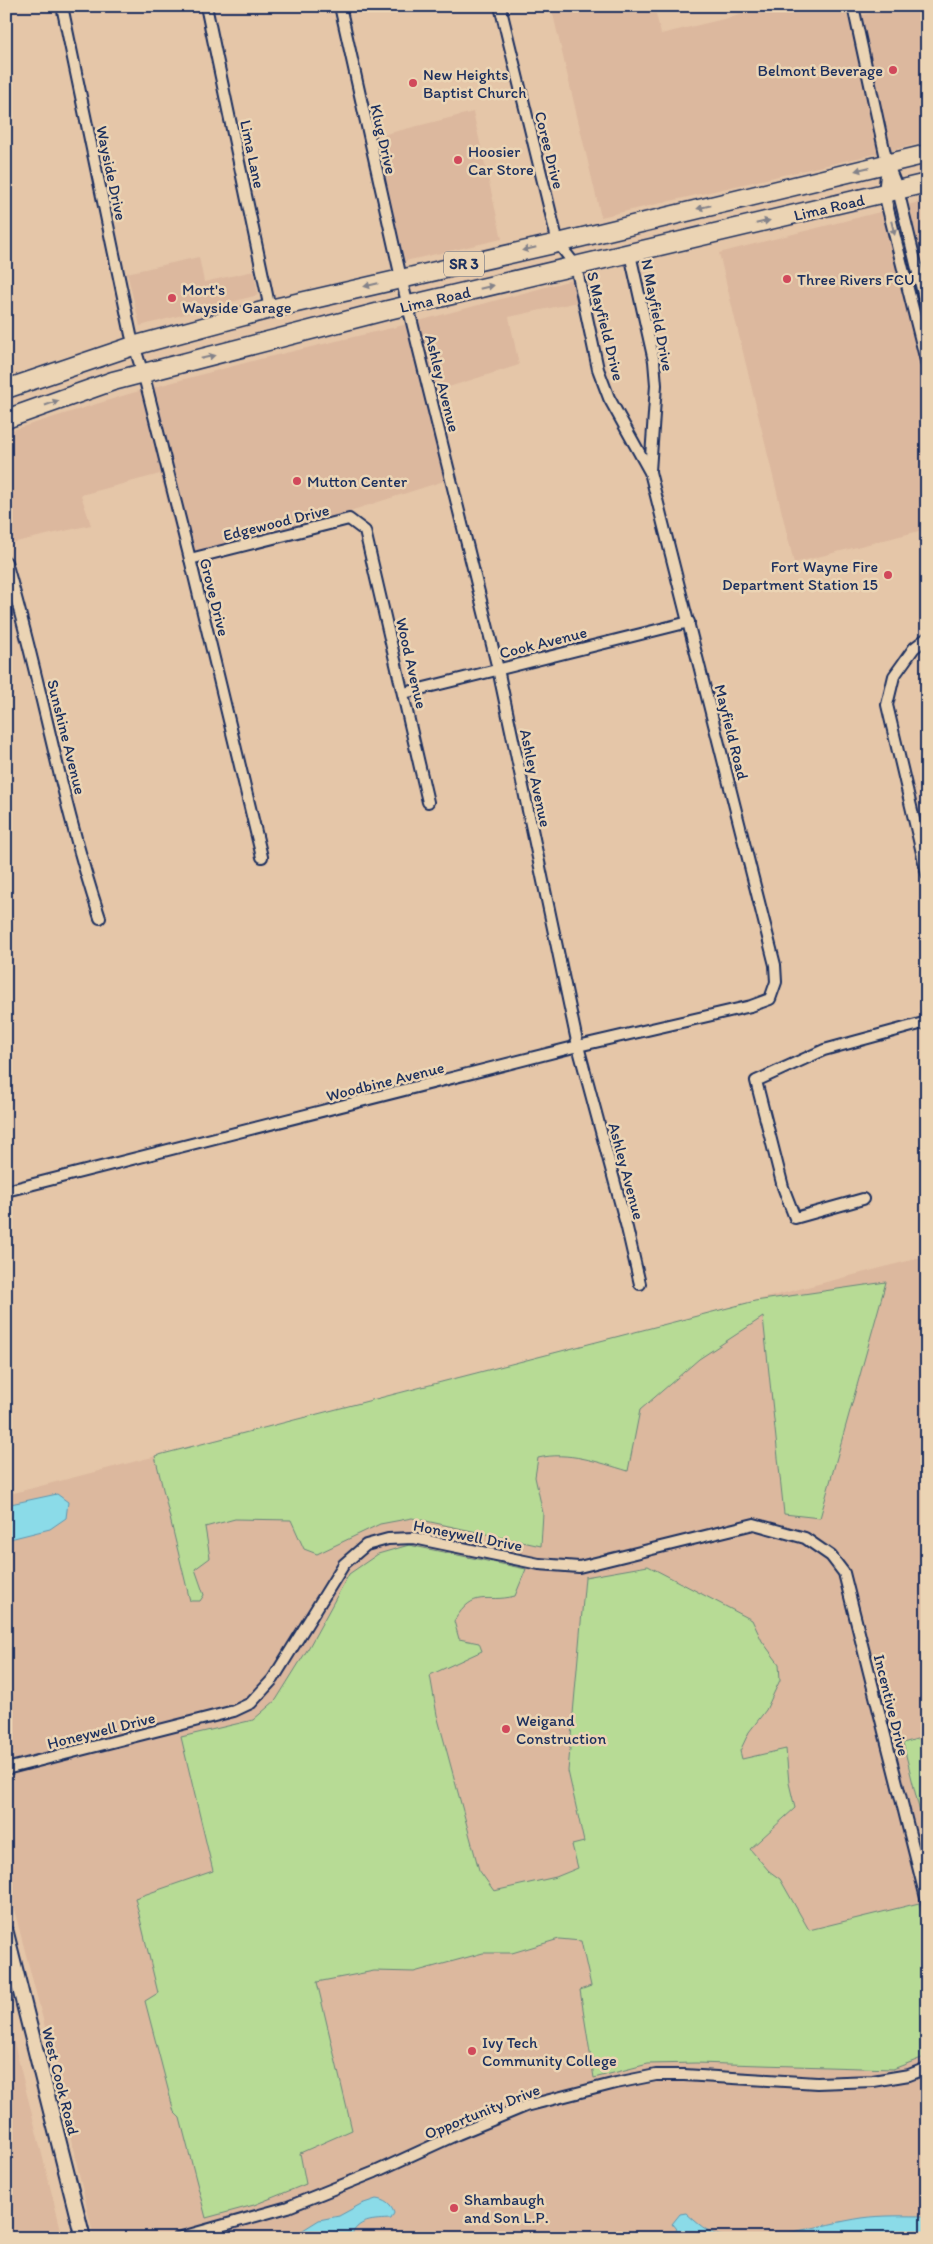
<svg xmlns="http://www.w3.org/2000/svg" width="933" height="2244" font-family="Itim,sans-serif">
	<style>
		.built { fill: #dcb89e }
		.green { fill: #b7db95; stroke: #69857a }
		.water { fill: #8bdbe8; stroke: #5e96b1 }
		.lines { fill: none; stroke-linecap: round; stroke-linejoin: round }
		.street-casing { stroke: #1b2f5e; stroke-width: 14 }
		.secondary-casing { stroke: #1b2f5e; stroke-width: 18 }
		.highway-casing { stroke: #1b2f5e; stroke-width: 21 }
		.street { stroke: #ebd4b4; stroke-width: 10 }
		.secondary { stroke: #ebd4b4; stroke-width: 14 }
		.highway { stroke: #ebd4b4; stroke-width: 18 }
		.oneway { fill: #838289 }
		.poi-dot { fill: #d1495b; stroke: #ebd4b4; stroke-width: 2 }
		.labels { text-anchor: middle; stroke-width: 5; stroke-linejoin: round; paint-order: stroke }
		.shield { fill: #ebd4b4; stroke: #596078; stroke-width: 1 }
		.shield-label { font-size: 15px; font-weight: bold; fill: #1b2f5e }
		.poi-label { font-size: 16px; fill: #1b2f5e; stroke: #ebd4b4; text-anchor: start }
		.street-label { font-size: 16px; fill: #1b2f5e; stroke: #ebd4b4 }
	</style>
	<rect width="100%" height="100%" fill="#e5c6a8"/>
	<filter id="ink" filterUnits="userSpaceOnUse"><feTurbulence type="fractalNoise" baseFrequency=".02" numOctaves="2"/><feDisplacementMap in="SourceGraphic" scale="10" xChannelSelector="R" yChannelSelector="G"/><feConvolveMatrix kernelMatrix="1 2 1 2 8 2 1 2 1" color-interpolation-filters="sRGB"/></filter>
	<g filter="url(#ink)">
		<g class="built">
			<polygon points="551,6 654,6 661,34 778,6 845,6 848,18 907,6 927,6 927,142 601,217"/>
			<polygon points="473,112 502,239 405,261 374,137"/>
			<polygon points="927,200 927,529 794,563 719,253"/>
			<polygon points="199,257 204,282 254,271 258,295 140,326 127,273"/>
			<polygon points="572,280 578,302 509,317 519,365 426,394 447,480 184,564 160,474 81,495 91,525 11,543 6,501 6,432 132,393 260,359 396,327"/>
			<polygon points="927,1256 927,2238 94,2238 45,2027 6,1879 6,1495"/>
			<polygon points="6,2011 63,2238 6,2238"/>
		</g>
		<g class="green">
			<path d="M 886,1282 L 820,1518 L 784,1514 L 763,1317 L 699,1359 L 640,1410 L 628,1471 C 598,1462 568,1451 538,1458 L 535,1477 L 543,1513 L 541,1546 L 412,1518 L 380,1524 L 317,1554 L 304,1549 L 291,1520 L 235,1519 L 205,1527 L 210,1558 L 195,1569 L 204,1595 L 200,1601 L 190,1601 L 155,1456 L 755,1301 Z"/>
			<path d="M 409,1545 L 526,1569 L 515,1596 C 485,1604 475,1587 454,1621 L 459,1639 L 479,1643 L 482,1651 L 430,1675 L 437,1715 L 479,1870 L 494,1891 L 556,1877 L 578,1868 L 572,1845 L 584,1842 L 568,1771 L 585,1577 L 648,1566 L 752,1620 L 762,1641 L 779,1664 L 780,1680 L 766,1710 L 749,1732 L 740,1751 L 742,1759 L 786,1749 L 789,1783 L 795,1808 L 750,1849 L 769,1871 L 780,1879 L 809,1930 L 919,1903 L 927,1933 L 927,2056 L 893,2069 L 696,2063 L 648,2064 L 594,2078 L 580,1990 L 591,1986 L 581,1941 L 559,1939 L 512,1953 L 483,1953 L 414,1972 L 374,1971 L 317,1982 L 352,2130 L 300,2153 L 306,2184 L 254,2205 L 206,2218 L 180,2118 L 174,2112 L 145,2001 L 158,1993 L 135,1898 L 213,1871 L 181,1737 L 253,1720 L 276,1700 L 309,1647 L 349,1574 L 378,1554 Z"/>
			<polygon points="927,1736 927,1841 903,1743"/>
		</g>
		<g class="water">
			<polygon points="57,1494 68,1502 66,1518 50,1529 6,1540 6,1505"/>
			<path d="M 376,2199 C 384,2200 391,2204 394,2213 L 391,2219 C 374,2220 356,2219 351,2238 L 290,2238 L 319,2220 L 339,2216 L 361,2204 Z"/>
			<path d="M 686,2213 C 696,2222 708,2233 721,2236 C 759,2244 822,2224 862,2218 C 883,2215 905,2216 927,2216 L 927,2238 L 683,2238 L 672,2224 L 680,2214 Z"/>
		</g>
		<g class="lines">
			<g class="street-casing">
				<g id="street">
					<polyline points="62,6 131,335 146,384 190,559 262,857"/>
					<polyline points="206,6 270,309"/>
					<polyline points="340,6 401,278 498,669 578,1046 627,1228 640,1284"/>
					<polyline points="853,6 887,163 898,190 927,310"/>
					<polyline points="887,166 884,193 927,365"/>
					<polyline points="630,254 654,361 656,385 650,471"/>
					<polyline points="190,559 349,519 365,531 428,802"/>
					<path d="M 6,562 C 41,680 61,802 100,918"/>
					<polyline points="927,638 914,648 894,676 887,705 927,874"/>
					<polyline points="404,693 689,622"/>
					<polyline points="6,1191 578,1046 751,1006 770,999 776,982 775,965 650,472 609,398 598,369 576,266 558,243 500,6"/>
					<polyline points="863,1199 795,1218 783,1187 756,1081 824,1050 927,1022"/>
					<polyline points="6,1769 234,1711 251,1703 273,1679 344,1564 366,1545 388,1539 414,1538 539,1564 579,1567 754,1524 805,1538 831,1556 844,1573 927,1902"/>
					<polyline points="178,2238 288,2207 375,2172 458,2134 526,2106 616,2083 656,2075 684,2075 817,2083 873,2081 909,2075 927,2068"/>
				</g>
			</g>
			<g class="secondary-casing">
				<polyline id="secondary" points="6,1933 83,2238"/>
			</g>
			<g class="highway-casing">
				<g id="highway">
					<polyline points="6,389 133,346 270,309 558,243 927,154"/>
					<polyline points="6,419 113,381 388,310 927,183"/>
				</g>
			</g>
			<use href="#street" class="street"/>
			<use href="#secondary" class="secondary"/>
			<use href="#highway" class="highway"/>
		</g>
		<defs><path id="oneway-solid" d="M-6-.8H1V-3.2L6.5 0L1 3.2V.8H-6Z" transform="scale(1.25)"/></defs>
		<g class="oneway">
			<use href="#oneway-solid" transform="translate(862 169) rotate(166)"/>
			<use href="#oneway-solid" transform="translate(704 207) rotate(166)"/>
			<use href="#oneway-solid" transform="translate(763 222) rotate(-13)"/>
			<use href="#oneway-solid" transform="translate(893 228) rotate(76)"/>
			<use href="#oneway-solid" transform="translate(529 249) rotate(167)"/>
			<use href="#oneway-solid" transform="translate(371 285) rotate(167)"/>
			<use href="#oneway-solid" transform="translate(487 287) rotate(-13)"/>
			<use href="#oneway-solid" transform="translate(208 357) rotate(-14)"/>
			<use href="#oneway-solid" transform="translate(52 403) rotate(-19)"/>
		</g>
	</g>
	<g class="poi-dot">
		<circle cx="893" cy="70" r="5"/>
		<circle cx="413" cy="83" r="5"/>
		<circle cx="458" cy="160" r="5"/>
		<circle cx="787" cy="279" r="5"/>
		<circle cx="172" cy="298" r="5"/>
		<circle cx="297" cy="481" r="5"/>
		<circle cx="888" cy="575" r="5"/>
		<circle cx="506" cy="1729" r="5"/>
		<circle cx="472" cy="2051" r="5"/>
		<circle cx="454" cy="2208" r="5"/>
	</g>
	<g class="labels">
		<rect class="shield" x="444" y="251.5" width="40" height="25" rx="4"/>
		<g class="shield-label">
			<text x="464" y="269">SR 3</text>
		</g>
		<g class="poi-label">
			<text x="883" y="76" text-anchor="end">Belmont Beverage</text>
			<text x="423" y="80">New Heights<tspan x="423" dy="18">Baptist Church</tspan></text>
			<text x="468" y="157">Hoosier<tspan x="468" dy="18">Car Store</tspan></text>
			<text x="797" y="285">Three Rivers FCU</text>
			<text x="182" y="295">Mort's<tspan x="182" dy="18">Wayside Garage</tspan></text>
			<text x="307" y="487">Mutton Center</text>
			<text x="878" y="572" text-anchor="end">Fort Wayne Fire<tspan x="878" dy="18">Department Station 15</tspan></text>
			<text x="516" y="1726">Weigand<tspan x="516" dy="18">Construction</tspan></text>
			<text x="482" y="2048">Ivy Tech<tspan x="482" dy="18">Community College</tspan></text>
			<text x="464" y="2205">Shambaugh<tspan x="464" dy="18">and Son L.P.</tspan></text>
		</g>
		<g class="street-label">
			<text transform="translate(384 139) rotate(77)" y="6">Klug Drive</text>
			<text transform="translate(550 150) rotate(76)" y="6">Coree Drive</text>
			<text transform="translate(253 154) rotate(78)" y="6">Lima Lane</text>
			<text transform="translate(112 173) rotate(78)" y="6">Wayside Drive</text>
			<text transform="translate(829 207) rotate(-13)" y="6">Lima Road</text>
			<text transform="translate(435 299) rotate(-13)" y="6">Lima Road</text>
			<text transform="translate(658 315) rotate(79)" y="6">N Mayfield Drive</text>
			<text transform="translate(606 326) rotate(76)" y="6">S Mayfield Drive</text>
			<text transform="translate(443 383) rotate(76)" y="6">Ashley Avenue</text>
			<text transform="translate(276 522) rotate(-14)" y="6">Edgewood Drive</text>
			<text transform="translate(215 597) rotate(76)" y="6">Grove Drive</text>
			<text transform="translate(543 642) rotate(-14)" y="6">Cook Avenue</text>
			<text transform="translate(412 663) rotate(77)" y="6">Wood Avenue</text>
			<text transform="translate(732 732) rotate(76)" y="6">Mayfield Road</text>
			<text transform="translate(67 737) rotate(76)" y="6">Sunshine Avenue</text>
			<text transform="translate(536 778) rotate(78)" y="6">Ashley Avenue</text>
			<text transform="translate(385 1081) rotate(-14)" y="6">Woodbine Avenue</text>
			<text transform="translate(627 1171) rotate(75)" y="6">Ashley Avenue</text>
			<text transform="translate(468 1535) rotate(11)" y="6">Honeywell Drive</text>
			<text transform="translate(892 1705) rotate(76)" y="6">Incentive Drive</text>
			<text transform="translate(101 1730) rotate(-14)" y="6">Honeywell Drive</text>
			<text transform="translate(61 2081) rotate(76)" y="6">West Cook Road</text>
			<text transform="translate(482 2111) rotate(-22)" y="6">Opportunity Drive</text>
		</g>
	</g>
	<rect width="933" height="2244" fill="none" stroke="#ebd4b4" stroke-width="25"/>
	<rect x="12" y="12" width="908" height="2219" fill="none" stroke="#1b2f5e" stroke-width="2" filter="url(#ink)"/>
</svg>
